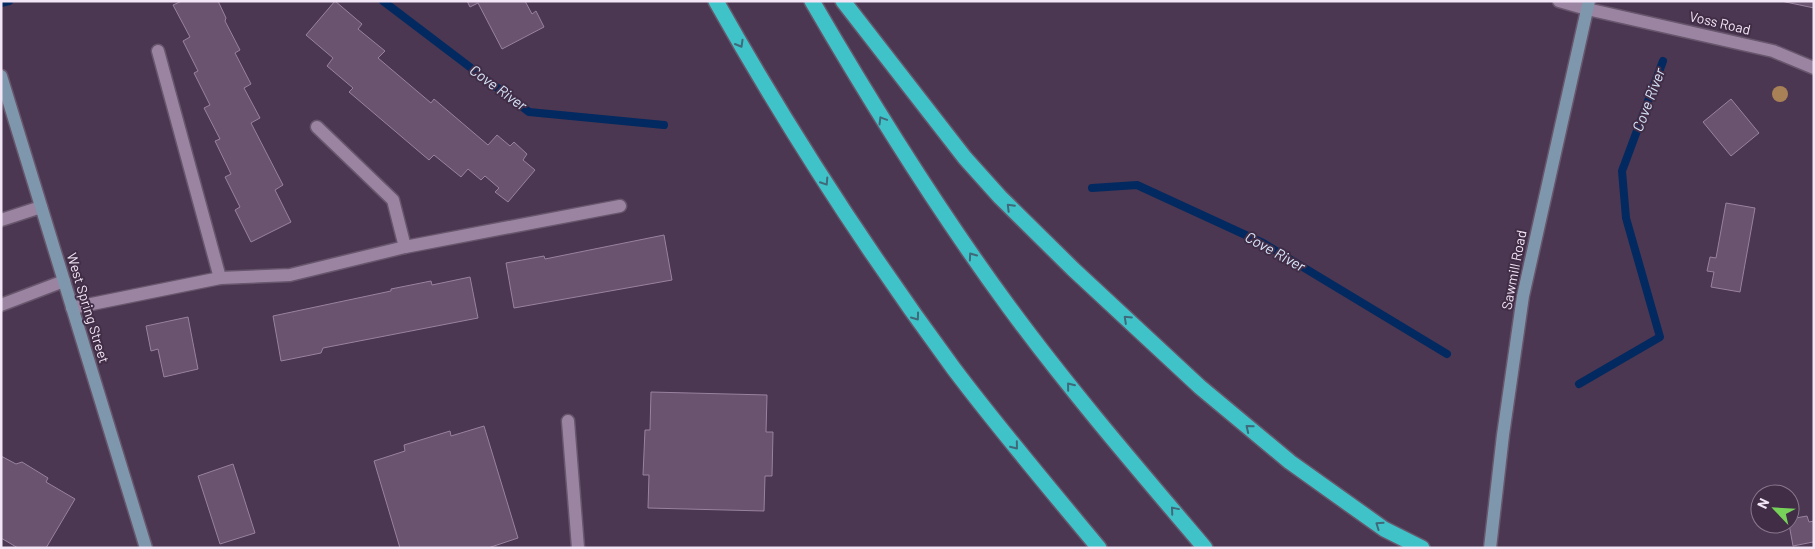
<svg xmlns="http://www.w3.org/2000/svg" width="1815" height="549" font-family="Barlow,sans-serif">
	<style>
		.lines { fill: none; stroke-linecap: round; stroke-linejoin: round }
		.stream { stroke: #032961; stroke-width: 8 }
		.building { fill: #69536f; stroke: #9982a0 }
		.service-casing { stroke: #67566c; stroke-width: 15 }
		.minor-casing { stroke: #67566c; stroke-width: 15 }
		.tertiary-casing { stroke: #67566c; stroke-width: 15 }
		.secondary-casing { stroke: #67566c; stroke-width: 15 }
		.motorway-casing { stroke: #67566c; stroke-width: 18 }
		.service { stroke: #9b84a2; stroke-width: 12 }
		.minor { stroke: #9b84a2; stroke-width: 12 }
		.tertiary { stroke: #9b84a2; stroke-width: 12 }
		.secondary { stroke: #7f97ad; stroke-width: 12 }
		.motorway { stroke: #3fc3c8; stroke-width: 15 }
		.tree { fill: #a98156 }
		.oneway { stroke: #40697a }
		.labels { text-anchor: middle; stroke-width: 4; stroke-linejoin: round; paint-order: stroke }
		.street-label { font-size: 14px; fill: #f3e7f7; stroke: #412d46 }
		.water-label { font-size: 15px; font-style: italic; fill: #d6e4f9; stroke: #412d46 }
	</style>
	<rect width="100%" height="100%" fill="#4b3751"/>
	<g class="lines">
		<g class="stream">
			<polyline points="383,1 529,112 664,125"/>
			<polyline points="1,3 9,1"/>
			<polyline points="1092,188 1137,185 1263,243 1447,354"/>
			<polyline points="1579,384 1660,337 1626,218 1622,171 1663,61"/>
		</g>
	</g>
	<g class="building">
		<polygon points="182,1 218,1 226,18 225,21 240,50 235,53 251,84 244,88 260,118 251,123 283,185 275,190 291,222 251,242 235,210 240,207 225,177 231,174 215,141 220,139 204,108 210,105 194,73 198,71 183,41 190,37 173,5"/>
		<polygon points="335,1 362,24 358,29 385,51 378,58 431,103 434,99 488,145 497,135 510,146 514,142 527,154 523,160 535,170 508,202 495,192 499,188 485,176 481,180 468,169 461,177 434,155 429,160 349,92 353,88 327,66 333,58 306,35"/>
		<polygon points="467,1 525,1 532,14 536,11 544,27 502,49 478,3 470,7"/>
		<polygon points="1781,1 1814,1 1814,8"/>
		<polygon points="1731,99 1759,133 1731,156 1703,122"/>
		<polygon points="1726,203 1755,208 1740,292 1711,287 1714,272 1707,271 1710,257 1716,258"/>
		<polygon points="664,235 672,280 514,308 506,263 544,256 545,259"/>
		<polygon points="470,277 478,318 323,348 321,353 281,361 273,316 391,291 391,289 431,281 432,285"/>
		<polygon points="188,317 198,369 164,377 158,349 151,351 146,326"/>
		<polygon points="651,392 767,395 766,432 773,432 772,476 765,476 764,511 648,508 649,475 643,475 645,430 650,430"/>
		<polygon points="484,426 518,538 488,548 400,548 374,461 405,451 404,445 450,431 451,436"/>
		<polygon points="1,456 16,464 22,462 48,478 46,482 75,499 46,548 18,548 1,538"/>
		<polygon points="233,464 255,533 220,544 198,476"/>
		<polygon points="1807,516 1809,522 1814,521 1814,548 1813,542 1793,546 1789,524 1790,519"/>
	</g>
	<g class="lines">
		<g class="service-casing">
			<g id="service">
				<polyline points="158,51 220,278"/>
				<polyline points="317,127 393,200 405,247"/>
				<polyline points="1,220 41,207"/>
				<polyline points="72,308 220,278 290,275 405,247 620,206"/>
				<polyline points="568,421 578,548"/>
			</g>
		</g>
		<g class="minor-casing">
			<g id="minor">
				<polyline points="1587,9 1773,51 1814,68"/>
				<polyline points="1,305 64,281"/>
			</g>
		</g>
		<g class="tertiary-casing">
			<polyline id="tertiary" points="1559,1 1587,9"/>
		</g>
		<g class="secondary-casing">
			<g id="secondary">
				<polyline points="1,76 146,548"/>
				<polyline points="1490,548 1503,435 1523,296 1589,1"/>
			</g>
		</g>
		<g class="motorway-casing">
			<g id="motorway">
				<path d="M 716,1 C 788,129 867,251 954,369 C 1000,430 1050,489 1099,548"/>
				<path d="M 812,1 C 873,106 937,209 1009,307 C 1070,390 1138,469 1205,548"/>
				<polyline points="843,1 965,158 1000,197 1073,269 1200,387 1290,462 1384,529 1422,548"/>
			</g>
		</g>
		<use href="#service" class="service"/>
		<use href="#minor" class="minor"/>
		<use href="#tertiary" class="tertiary"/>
		<use href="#secondary" class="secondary"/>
		<use href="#motorway" class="motorway"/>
	</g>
	<circle class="tree" cx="1780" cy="94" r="8"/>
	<defs><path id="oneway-chevron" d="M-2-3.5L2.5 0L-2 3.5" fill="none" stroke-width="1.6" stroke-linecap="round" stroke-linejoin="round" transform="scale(1.25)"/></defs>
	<g class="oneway">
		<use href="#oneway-chevron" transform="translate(740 44) rotate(60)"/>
		<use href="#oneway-chevron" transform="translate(882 120) rotate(-121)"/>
		<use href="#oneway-chevron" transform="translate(825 182) rotate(57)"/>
		<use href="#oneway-chevron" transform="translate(1010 207) rotate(-135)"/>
		<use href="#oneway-chevron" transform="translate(972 256) rotate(-125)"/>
		<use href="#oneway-chevron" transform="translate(916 317) rotate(54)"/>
		<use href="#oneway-chevron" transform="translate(1127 319) rotate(-137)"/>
		<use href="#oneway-chevron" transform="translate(1070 386) rotate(-129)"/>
		<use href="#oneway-chevron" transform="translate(1249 428) rotate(-141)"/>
		<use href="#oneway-chevron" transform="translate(1015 446) rotate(51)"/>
		<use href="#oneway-chevron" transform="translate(1174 510) rotate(-130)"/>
		<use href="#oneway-chevron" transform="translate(1379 525) rotate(-145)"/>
	</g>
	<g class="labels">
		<g class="street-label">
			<text transform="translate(1720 23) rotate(13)" y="5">Voss Road</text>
			<text transform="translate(1514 270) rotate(-79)" y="5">Sawmill Road</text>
			<text transform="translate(88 308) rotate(73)" y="5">West Spring Street</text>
		</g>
		<g class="water-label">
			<text transform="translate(498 88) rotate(36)" y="5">Cove River</text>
			<text transform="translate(1649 100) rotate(-69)" y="5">Cove River</text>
			<text transform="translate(1275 252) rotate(29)" y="5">Cove River</text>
		</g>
	</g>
	<rect width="1815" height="549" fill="none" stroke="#f3e7f7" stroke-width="5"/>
	<g transform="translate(1775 509) rotate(295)"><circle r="24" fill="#412d46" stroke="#88778d"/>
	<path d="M0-4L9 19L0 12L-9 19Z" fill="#77d259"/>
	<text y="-8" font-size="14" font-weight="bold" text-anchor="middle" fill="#f3e7f7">N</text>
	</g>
</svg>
